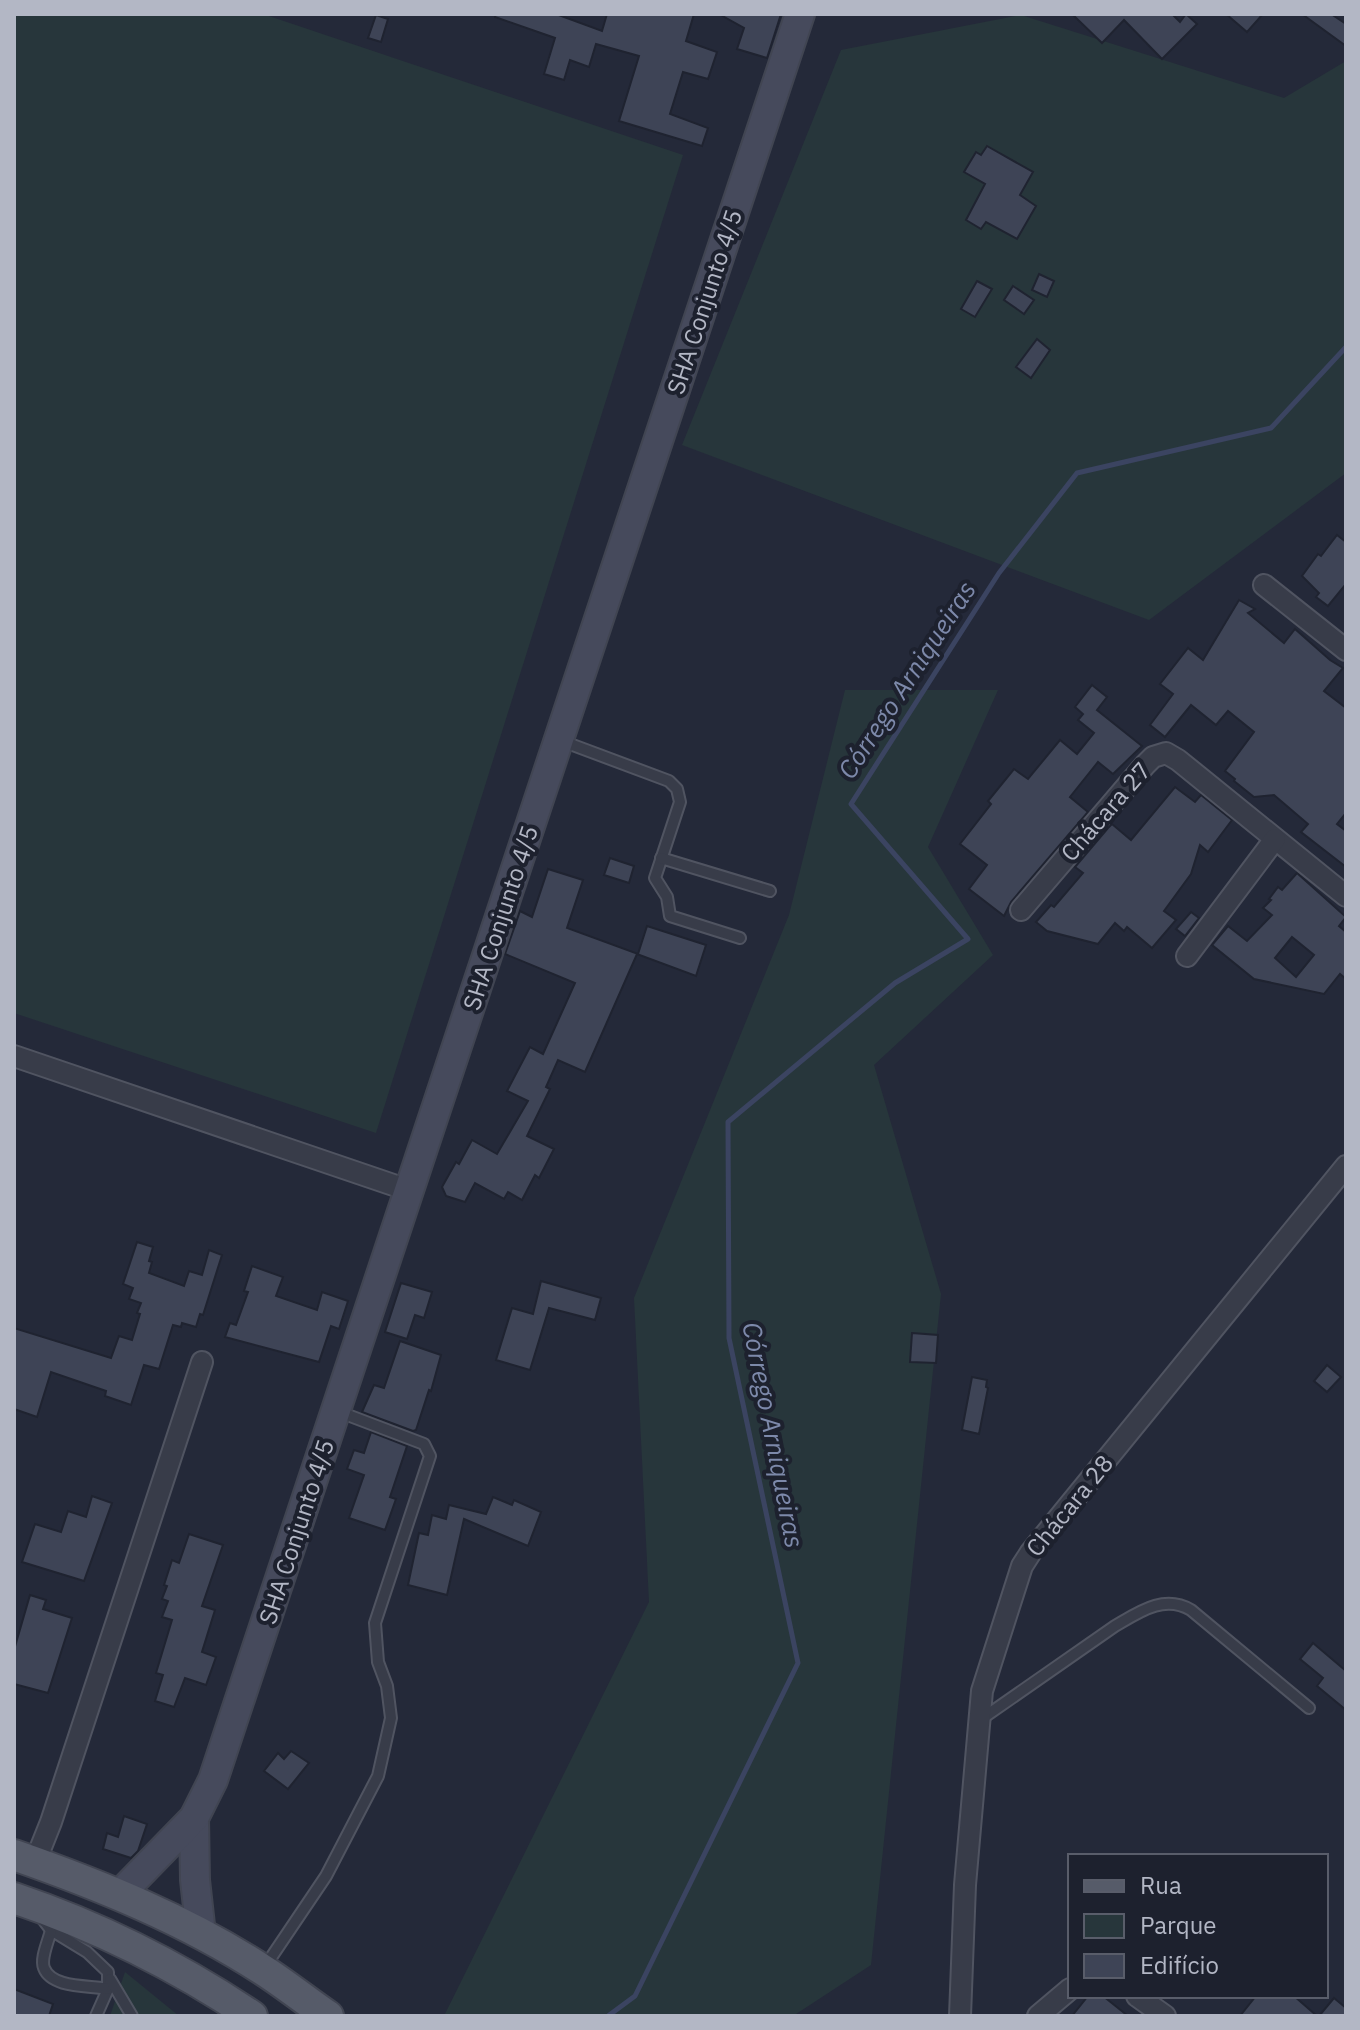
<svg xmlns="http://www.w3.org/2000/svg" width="1360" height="2030" font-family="'IBM Plex Sans',sans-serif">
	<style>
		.green { fill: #27363b }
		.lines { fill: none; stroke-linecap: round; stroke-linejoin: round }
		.stream { stroke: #3b4461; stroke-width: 5 }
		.building { fill: #3e4456; stroke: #1f2330; stroke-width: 2; fill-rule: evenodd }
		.lane-casing { stroke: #505461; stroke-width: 14 }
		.street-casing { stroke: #505461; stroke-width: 24 }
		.secondary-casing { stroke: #414552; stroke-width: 32 }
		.primary-casing { stroke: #414552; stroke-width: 34 }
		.lane { stroke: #383c49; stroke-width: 10 }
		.street { stroke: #383c49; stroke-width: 20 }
		.secondary { stroke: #464a5c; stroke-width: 28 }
		.primary { stroke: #565b69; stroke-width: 30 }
		.labels { text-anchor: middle; stroke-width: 8; stroke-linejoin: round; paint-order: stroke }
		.street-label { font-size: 24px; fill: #b3b7c5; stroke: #1d212e }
		.water-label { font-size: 26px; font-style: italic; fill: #7d89aa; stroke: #1d212e }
	</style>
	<rect width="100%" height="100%" fill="#242939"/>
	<g class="green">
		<polygon points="14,14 263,14 683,155 376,1133 14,1013"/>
		<polygon points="1021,15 1284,98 1346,61 1346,473 1149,620 682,445 841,50"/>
		<polygon points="845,690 998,690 928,847 993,955 874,1065 941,1294 871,1965 793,2016 444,2016 649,1602 634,1298 789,915"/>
		<polygon points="125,1972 179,2016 110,2016"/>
	</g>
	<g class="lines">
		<polyline class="stream" points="608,2016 635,1996 798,1663 729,1338 728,1122 895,983 968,939 851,804 999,573 1077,473 1271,428 1346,347"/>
	</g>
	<g class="building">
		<polygon points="495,14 556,14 602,31 607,14 694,14 686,41 717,52 708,79 683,72 670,114 708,128 702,146 619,121 639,56 596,44 589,67 570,60 564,80 544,74 555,38 495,17"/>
		<polygon points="719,14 781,14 767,58 737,49 744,28"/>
		<polygon points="1072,14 1172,14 1180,22 1186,14 1197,24 1162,59 1124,20 1102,43"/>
		<polygon points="1226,14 1263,14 1247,32"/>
		<polygon points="1302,14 1331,14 1346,24 1346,46"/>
		<polygon points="376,15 388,19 381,42 368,38"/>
		<polygon points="987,146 1033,172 1020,195 1036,206 1017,239 986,222 981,229 966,220 985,184 964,172 976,152 981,155"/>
		<polygon points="1039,274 1054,281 1047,297 1032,290"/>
		<polygon points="977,281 992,289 975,317 961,309"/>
		<polygon points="1013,286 1034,300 1024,314 1004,300"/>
		<polygon points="1037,339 1050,350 1031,378 1016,367"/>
		<polygon points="1337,535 1346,542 1346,584 1328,606 1316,597 1319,593 1302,576 1318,554 1321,556"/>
		<polygon points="1239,600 1255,609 1248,613 1284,643 1295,629 1330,660 1343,668 1324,691 1346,708 1346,813 1337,824 1346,831 1346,867 1301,832 1308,824 1274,795 1254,797 1234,781 1235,779 1225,771 1254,732 1228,711 1216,725 1191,705 1165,737 1150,725 1173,694 1160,684 1188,648 1203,660"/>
		<polygon points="1092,685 1107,697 1097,710 1142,746 1113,774 1098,762 1070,797 1088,812 1011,902 1004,916 969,889 987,865 960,844 991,804 988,801 1014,769 1028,779 1060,740 1077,754 1094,733 1078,720 1083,714 1075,707"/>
		<polygon points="1175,787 1195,802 1201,795 1232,820 1208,852 1200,845 1191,874 1164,911 1176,920 1152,948 1127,927 1124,931 1115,923 1098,944 1047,931 1036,922 1051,905 1054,907 1083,873 1075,867 1108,828 1112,824 1131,840"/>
		<polygon points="610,858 634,866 629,883 604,875"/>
		<polygon points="548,869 583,880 567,928 638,954 647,926 706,945 696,976 637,954 585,1072 558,1060 546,1087 550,1089 527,1136 554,1149 539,1178 535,1175 522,1200 508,1192 504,1199 475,1183 465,1202 446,1196 442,1187 456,1162 459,1164 472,1140 497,1154 528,1101 507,1091 530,1047 543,1054 575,983 505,954 520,911 532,917"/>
		<path d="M 1297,873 L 1346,917 L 1339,926 L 1346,932 L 1346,979 L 1340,974 L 1324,994 L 1254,979 L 1212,945 L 1228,926 L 1247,941 L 1272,915 L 1263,908 L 1271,900 L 1269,899 L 1278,887 L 1282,890 ZM 1292,937 L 1314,955 L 1296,977 L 1275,958 Z"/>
		<polygon points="1191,912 1199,918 1185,936 1176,929"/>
		<polygon points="137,1242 153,1247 149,1261 152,1262 149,1273 184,1286 189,1271 202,1275 209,1250 222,1255 203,1315 200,1314 196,1327 182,1323 181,1327 173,1325 159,1369 144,1365 131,1405 105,1396 106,1391 51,1372 37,1417 14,1409 14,1328 111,1358 119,1336 132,1340 140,1314 137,1313 141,1303 129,1299 133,1288 123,1284"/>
		<polygon points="252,1266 283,1277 276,1296 317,1310 322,1292 348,1301 339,1329 331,1326 319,1362 225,1337 230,1323 236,1325 248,1292 244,1291"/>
		<polygon points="541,1281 601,1298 595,1320 549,1308 530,1370 496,1360 512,1308 533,1314"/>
		<polygon points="401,1283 432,1292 424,1318 415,1315 407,1339 385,1332"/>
		<polygon points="912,1333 938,1335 936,1363 910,1362"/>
		<polygon points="400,1341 441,1355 431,1391 429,1390 416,1430 413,1431 362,1412 374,1385 384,1388"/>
		<polygon points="1327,1365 1341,1377 1327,1392 1314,1381"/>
		<polygon points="972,1377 987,1380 986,1387 988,1388 979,1434 962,1430"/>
		<polygon points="371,1432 407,1446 390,1497 396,1499 385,1530 349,1518 364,1475 347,1469 354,1450 364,1453"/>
		<polygon points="92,1496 112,1503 84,1581 22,1562 35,1524 61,1532 68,1511 86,1517"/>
		<polygon points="493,1497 512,1505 514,1500 541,1512 528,1546 464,1519 447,1595 408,1585 419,1533 428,1535 432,1515 446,1519 449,1505 486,1514"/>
		<polygon points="189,1534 223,1545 202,1606 215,1610 202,1652 216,1657 206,1685 185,1678 174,1707 155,1701 163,1675 156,1673 172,1620 162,1617 168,1601 162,1599 167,1586 164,1585 172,1560 179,1563"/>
		<polygon points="30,1595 46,1600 43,1609 72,1618 48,1693 14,1684 14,1650"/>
		<polygon points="1313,1643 1346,1671 1346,1710 1317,1686 1323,1678 1300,1659"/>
		<polygon points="291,1751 309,1763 288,1789 264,1771 278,1753 284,1759"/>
		<polygon points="124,1816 147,1824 138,1851 131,1858 103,1849 107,1833 118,1837"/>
		<polygon points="14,1989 53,2004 49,2016 14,2016"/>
		<polygon points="1088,1996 1103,1996 1128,2016 1072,2016"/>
		<polygon points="1256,1996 1294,1996 1317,2016 1240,2016"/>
		<polygon points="1334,1998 1346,2008 1346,2016 1319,2016"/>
	</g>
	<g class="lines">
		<g class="lane-casing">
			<g id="lane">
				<polyline points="562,741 669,781 677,789 680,802 655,878 667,897 670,916 740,938"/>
				<polyline points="661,858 770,891"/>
				<path d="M 980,1720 L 1115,1626 C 1139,1612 1164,1594 1191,1610 L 1309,1708"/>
				<polyline points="41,1917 51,1930 87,1952 108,1972 108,1989 96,2016"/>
				<path d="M 51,1930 C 49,1940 40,1958 44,1968 C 52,1989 91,1985 108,1989"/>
				<polyline points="264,1968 326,1876 378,1776 391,1718 387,1686 378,1662 375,1623 430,1456 424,1444 337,1411"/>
				<polyline points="110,1979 132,2016"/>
			</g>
		</g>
		<g class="street-casing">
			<g id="street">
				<polyline points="1264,585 1346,650"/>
				<polyline points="1021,910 1145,765 1153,757 1166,753 1178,760 1346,896"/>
				<polyline points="1187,956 1275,839"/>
				<polyline points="14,1056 411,1191"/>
				<polyline points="35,1862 51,1822 202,1362"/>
				<polyline points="1137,1996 1165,2016"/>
				<polyline points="960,2016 965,1885 982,1691 1022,1566 1031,1552 1346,1166"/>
				<polyline points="1038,2016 1070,1989"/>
			</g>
		</g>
		<g class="secondary-casing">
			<g id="secondary">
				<polyline points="194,1818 195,1880 201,1934"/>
				<polyline points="120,1894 194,1818 213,1780 800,14"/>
			</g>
		</g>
		<g class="primary-casing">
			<g id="primary">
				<path d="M 14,1855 C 100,1885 186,1920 263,1970 C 285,1984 306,2001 328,2016"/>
				<path d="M 14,1898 C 97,1926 179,1967 252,2016"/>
			</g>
		</g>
		<use href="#lane" class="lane"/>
		<use href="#street" class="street"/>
		<use href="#secondary" class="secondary"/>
		<use href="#primary" class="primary"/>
	</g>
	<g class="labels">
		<g class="street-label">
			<text transform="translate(705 302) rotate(-72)" y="8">SHA Conjunto 4/5</text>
			<text transform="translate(1106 812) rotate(-49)" y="8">Chácara 27</text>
			<text transform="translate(501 918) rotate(-72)" y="8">SHA Conjunto 4/5</text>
			<text transform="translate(1070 1506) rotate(-51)" y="8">Chácara 28</text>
			<text transform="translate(297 1532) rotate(-72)" y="8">SHA Conjunto 4/5</text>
		</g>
		<g class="water-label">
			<text transform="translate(907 680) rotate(-57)" y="9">Córrego Arniqueiras</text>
			<text transform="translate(773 1435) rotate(79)" y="9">Córrego Arniqueiras</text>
		</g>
	</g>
	<rect width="1360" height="2030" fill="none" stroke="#b3b7c5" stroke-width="32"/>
	<rect x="1068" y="1854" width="260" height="144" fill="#1d212e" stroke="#595d6a" stroke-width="2"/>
	<rect x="1084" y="1880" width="40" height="12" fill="#565b69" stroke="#595d6a" stroke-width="2"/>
	<text x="1140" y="1894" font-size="24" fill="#b3b7c5">Rua</text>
	<rect x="1084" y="1914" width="40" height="24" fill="#27363b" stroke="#595d6a" stroke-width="2"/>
	<text x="1140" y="1934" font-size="24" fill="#b3b7c5">Parque</text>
	<rect x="1084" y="1954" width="40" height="24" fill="#3e4456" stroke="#595d6a" stroke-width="2"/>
	<text x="1140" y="1974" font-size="24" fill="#b3b7c5">Edifício</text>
</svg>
